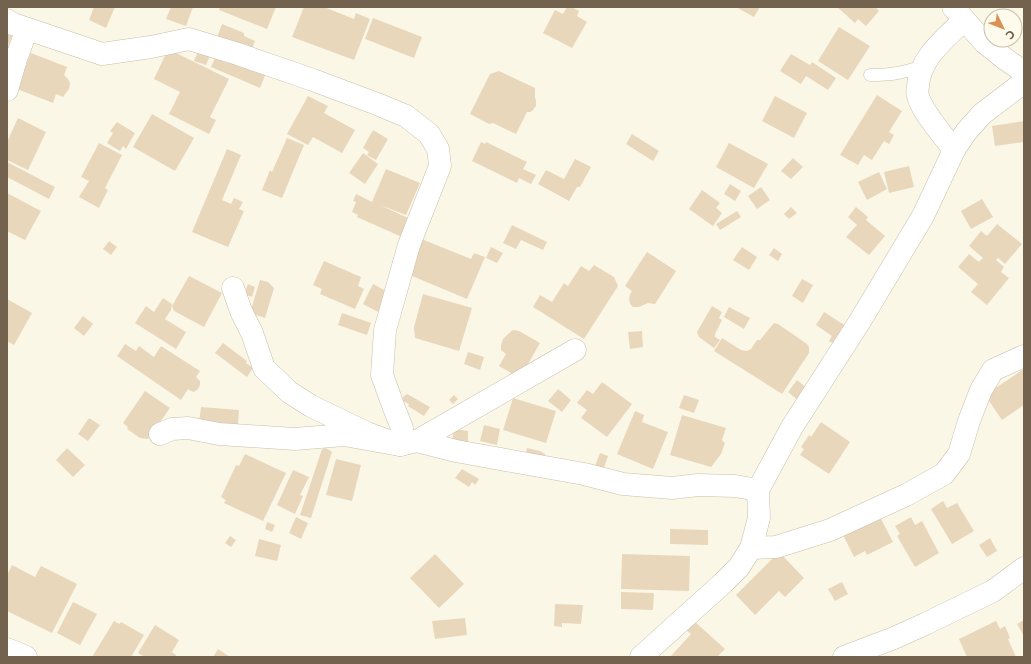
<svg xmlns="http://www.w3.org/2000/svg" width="1031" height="664" font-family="Commissioner,sans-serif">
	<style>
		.building { fill: #e9d7bc }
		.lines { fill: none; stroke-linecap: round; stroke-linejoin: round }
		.service-casing { stroke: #c9bfab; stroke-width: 13 }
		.minor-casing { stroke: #c9bfab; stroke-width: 23 }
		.tertiary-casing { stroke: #c9bfab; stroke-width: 23 }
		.service { stroke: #fff; stroke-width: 12 }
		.minor { stroke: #fff; stroke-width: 22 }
		.tertiary { stroke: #fff; stroke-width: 22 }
	</style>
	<rect width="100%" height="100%" fill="#fbf7e7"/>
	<g class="building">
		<polygon points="94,7 115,7 106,28 89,20"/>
		<polygon points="171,7 193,7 186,26 166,19"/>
		<polygon points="220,7 276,7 267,29 219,10"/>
		<polygon points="304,7 324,7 354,19 356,13 370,19 354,60 292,37"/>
		<polygon points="567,7 571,7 579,11 577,16 587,22 572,48 543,33 555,10 563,14"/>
		<polygon points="736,7 760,7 754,17"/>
		<polygon points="837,7 875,7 879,11 866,26 858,19 855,23"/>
		<polygon points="373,18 422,37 414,58 365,39"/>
		<polygon points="222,24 244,33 244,36 255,41 251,51 217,37"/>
		<polygon points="839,27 870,46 848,80 818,61"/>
		<polygon points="7,34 12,36 7,47"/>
		<polygon points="168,49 229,79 210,117 216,120 209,134 169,114 180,92 154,79"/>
		<polygon points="198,51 210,56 206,65 194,61"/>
		<polygon points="31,53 67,67 64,75 68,79 70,83 69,89 63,97 56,94 53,103 17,89"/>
		<polygon points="791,54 810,65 812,62 836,78 828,90 806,76 801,84 780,71"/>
		<polygon points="230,57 266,73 260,88 211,67 215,58 227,63"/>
		<polygon points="499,71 535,88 535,97 536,101 536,106 532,111 530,112 527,112 516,134 493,123 489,124 470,114 490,74"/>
		<polygon points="877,95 902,111 889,132 894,135 889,144 884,141 872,160 864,155 858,165 840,155"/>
		<polygon points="308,96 328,106 324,113 355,130 342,153 313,137 308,145 287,134"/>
		<polygon points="775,96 807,113 794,138 762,121"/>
		<polygon points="152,114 194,138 175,171 133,147"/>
		<polygon points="18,118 46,132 28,170 7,160 7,142"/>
		<polygon points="1024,121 1024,142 995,146 992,126"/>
		<polygon points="117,122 135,133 126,149 123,146 120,151 107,143 113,133 110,131"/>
		<polygon points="373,130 388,139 376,160 367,155 369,152 363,148"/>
		<polygon points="632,134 659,151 653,161 626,144"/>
		<polygon points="287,138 304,145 282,198 262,190 270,170 272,172"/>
		<polygon points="481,142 485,144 486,142 527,162 523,169 536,175 531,184 519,178 517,183 472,161"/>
		<polygon points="99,143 122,155 105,188 108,190 99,208 79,197 89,181 81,177"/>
		<polygon points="729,143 768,164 754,188 716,167"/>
		<polygon points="227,149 241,155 222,200 231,204 234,198 243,202 239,209 244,211 228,247 192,232"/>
		<polygon points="363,153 378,164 365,184 349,173"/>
		<polygon points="793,158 803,167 791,179 781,171"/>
		<polygon points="575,159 591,167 580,187 577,187 569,201 538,184 546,170 564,179"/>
		<polygon points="7,162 55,187 49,199 7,177"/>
		<polygon points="909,166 914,187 889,193 884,172"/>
		<polygon points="386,169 420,183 406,215 380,205 410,219 402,237 357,217 358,215 352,212 356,202 353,201 356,194 372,202"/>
		<polygon points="879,172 887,189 867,200 858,182"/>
		<polygon points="730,184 741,191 735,201 724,194"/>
		<polygon points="761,187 770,200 757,209 748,196"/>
		<polygon points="702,190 720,203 716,208 722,213 713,226 689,209"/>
		<polygon points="7,193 41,211 25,240 7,231"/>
		<polygon points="982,199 993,217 971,229 961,211"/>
		<polygon points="791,207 797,213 789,219 784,214"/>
		<polygon points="856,207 868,217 866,220 885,236 869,255 846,237 857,225 848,217"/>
		<polygon points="737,211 741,217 720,230 716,224"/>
		<polygon points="997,224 1022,244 1005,264 998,258 996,260 1004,267 1001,272 1009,278 987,305 971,292 978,284 958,267 969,254 979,262 983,258 969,246 981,231 987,236"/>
		<polygon points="512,225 547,242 543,250 521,240 516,249 503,243"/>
		<polygon points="419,238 471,259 474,253 485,257 467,299 405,273"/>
		<polygon points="109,241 117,247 111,255 103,249"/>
		<polygon points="491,247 503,253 497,263 486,258"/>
		<polygon points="742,247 757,257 749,270 733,260"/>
		<polygon points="774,248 782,254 778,261 769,255"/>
		<polygon points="647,252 676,271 655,304 648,303 639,307 633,307 630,304 629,299 630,294 632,291 625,286"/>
		<polygon points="324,261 361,277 358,286 364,289 355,309 320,294 322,289 313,285"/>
		<polygon points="594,265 614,277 618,286 584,339 533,307 540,295 552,302 564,283 568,286 581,266 589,271"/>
		<polygon points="189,276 222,293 204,327 174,311 172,306"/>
		<polygon points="802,279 813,285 803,303 792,296"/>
		<polygon points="260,280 268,282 274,288 265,318 250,313"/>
		<polygon points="248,284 255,287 252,297 244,294"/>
		<polygon points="373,284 388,292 378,312 363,304"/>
		<polygon points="423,294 472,308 459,351 415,338 414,327"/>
		<polygon points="163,298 172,304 171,310 165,319 186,332 176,349 135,323 146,306 154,312"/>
		<polygon points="7,299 32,313 14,345 7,341"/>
		<polygon points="712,306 722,312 719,318 722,320 715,334 715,337 720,340 714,348 699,337 697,332"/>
		<polygon points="729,307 750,318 744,329 724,317"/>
		<polygon points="824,312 849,328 837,346 829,341 832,336 816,325"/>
		<polygon points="342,313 371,323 367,335 338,325"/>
		<polygon points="83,316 93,324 84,336 74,328"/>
		<polygon points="774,323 778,324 807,344 809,347 809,353 782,394 714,351 722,338 741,350 747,351 751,349 757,340 760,340"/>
		<polygon points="513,330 519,331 540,343 520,378 499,366 506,354 501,350 501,345 503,339 508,334"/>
		<polygon points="642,331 643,347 630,349 628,332"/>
		<polygon points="223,343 247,361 246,363 253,368 247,377 215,353"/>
		<polygon points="125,344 136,351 139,346 154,357 161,346 200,371 196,377 200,381 200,385 198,389 194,392 191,391 188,389 181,400 117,356"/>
		<polygon points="468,352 484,357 480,370 464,364"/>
		<polygon points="1024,369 1024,405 1002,420 985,395"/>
		<polygon points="797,380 808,389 799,401 788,392"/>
		<polygon points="602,382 632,404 607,437 581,418 587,410 577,403 587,390 593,394"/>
		<polygon points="558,389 571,400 562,412 548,401"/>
		<polygon points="145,391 170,408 148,439 140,438 127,429 128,427 123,423"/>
		<polygon points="407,394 430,407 424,416 408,406 409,404 403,401 403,397"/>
		<polygon points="454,395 458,399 453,404 449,400"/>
		<polygon points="684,395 699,400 694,413 679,408"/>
		<polygon points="513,398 556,411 546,443 503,430"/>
		<polygon points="201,407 239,410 238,425 199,423"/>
		<polygon points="635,411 644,415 642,422 668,432 653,469 617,454"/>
		<polygon points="682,415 726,428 722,440 725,443 721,454 711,467 670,455"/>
		<polygon points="89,418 100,425 88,441 78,434"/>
		<polygon points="821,422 850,442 829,474 800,455 804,449 801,447 809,435 811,437"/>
		<polygon points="484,425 500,429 497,445 480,441"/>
		<polygon points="454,429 468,431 468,442 452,441"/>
		<polygon points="67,448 85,465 73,477 56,460"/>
		<polygon points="326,448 332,452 311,518 300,515 322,449"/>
		<polygon points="527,448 540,451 545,454 544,461 525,457"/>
		<polygon points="600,453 608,456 602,474 593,471"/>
		<polygon points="245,454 286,473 263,521 224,503 226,500 221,497 236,465 239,466"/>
		<polygon points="336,459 361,465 352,501 326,495"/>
		<polygon points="462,469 479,479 475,485 472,482 469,487 455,478"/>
		<polygon points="293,470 309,477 300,495 303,496 295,514 277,505"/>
		<polygon points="943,501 947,508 957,503 974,531 952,544 931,509"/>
		<polygon points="879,515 893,542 867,555 865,551 854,557 842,533"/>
		<polygon points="296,517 308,523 301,539 289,533"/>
		<polygon points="911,517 915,525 922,521 939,553 915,567 897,536 900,534 895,526"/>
		<polygon points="267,522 275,525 272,532 265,529"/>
		<polygon points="670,529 708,530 708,545 670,544"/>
		<polygon points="230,536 236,540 231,547 225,543"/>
		<polygon points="990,538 997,551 987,557 979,545"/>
		<polygon points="259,539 281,545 277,561 255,556"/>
		<polygon points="779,552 804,578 785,597 779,591 755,615 736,595"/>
		<polygon points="435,554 464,584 439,608 410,578"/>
		<polygon points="622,554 690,556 689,591 621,589"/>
		<polygon points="12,565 35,577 41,566 77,584 52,633 7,611 7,575"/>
		<polygon points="842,582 848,594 835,601 828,589"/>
		<polygon points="621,592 654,593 653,610 621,609"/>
		<polygon points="73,602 97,614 80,645 57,633"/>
		<polygon points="555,604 583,605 581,624 562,623 562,627 554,626"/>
		<polygon points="465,618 467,635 435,639 432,621"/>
		<polygon points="1024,620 1024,636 1017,624"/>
		<polygon points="114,621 119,624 121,622 144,635 131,657 92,657"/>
		<polygon points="694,621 725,649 717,657 670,657 691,634 686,630"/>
		<polygon points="996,621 1000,629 1005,626 1010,638 1008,639 1016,657 967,657 959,639"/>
		<polygon points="155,625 179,640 172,652 176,655 175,657 145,657 138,653"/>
		<polygon points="218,649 230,657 213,657"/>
	</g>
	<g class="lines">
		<g class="service-casing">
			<path id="service" d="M 870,75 C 891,75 905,73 924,65"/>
		</g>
		<g class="minor-casing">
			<g id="minor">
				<polyline points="7,20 13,24 102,54 151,47 189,39 238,54 313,80 377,104 406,116 429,134 438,149 440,166 409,245 385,330 382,375 394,408 402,428 400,445 344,435 295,439 219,434 188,428 172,429 160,434"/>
				<polyline points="7,90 16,59 27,29"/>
				<path d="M 954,150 C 943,135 922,112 918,96 C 917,93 917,90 918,87 C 919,58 945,39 964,20"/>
				<polyline points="233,288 241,311 252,333 264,368 289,392 311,406 367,433 400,445 417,441 456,451 584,474 623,484 672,488 698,485 735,486 758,490"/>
				<polyline points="417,441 575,350"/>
				<polyline points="751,548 776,547 830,530 906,495 944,474 959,454 969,421 981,390 993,370 1024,356"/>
				<polyline points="7,649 26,657"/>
				<polyline points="641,657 723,583 739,567 751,548 759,518 758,490 792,427 860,321 923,216 954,150 966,132 982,114 1024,82"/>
				<polyline points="844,657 894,638 925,624 993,591 1024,568"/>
			</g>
		</g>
		<g class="tertiary-casing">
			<polyline id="tertiary" points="953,7 984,42 1005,59 1024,72"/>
		</g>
		<use href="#service" class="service"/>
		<use href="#minor" class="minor"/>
		<use href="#tertiary" class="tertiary"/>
	</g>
	<rect width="1031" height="664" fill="none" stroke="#73624d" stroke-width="16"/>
	<g transform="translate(1003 28) rotate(133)"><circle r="19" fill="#fefbed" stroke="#c6bead"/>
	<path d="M0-3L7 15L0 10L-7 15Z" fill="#db9055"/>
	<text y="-6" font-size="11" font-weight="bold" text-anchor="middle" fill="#73624d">С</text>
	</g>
</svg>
